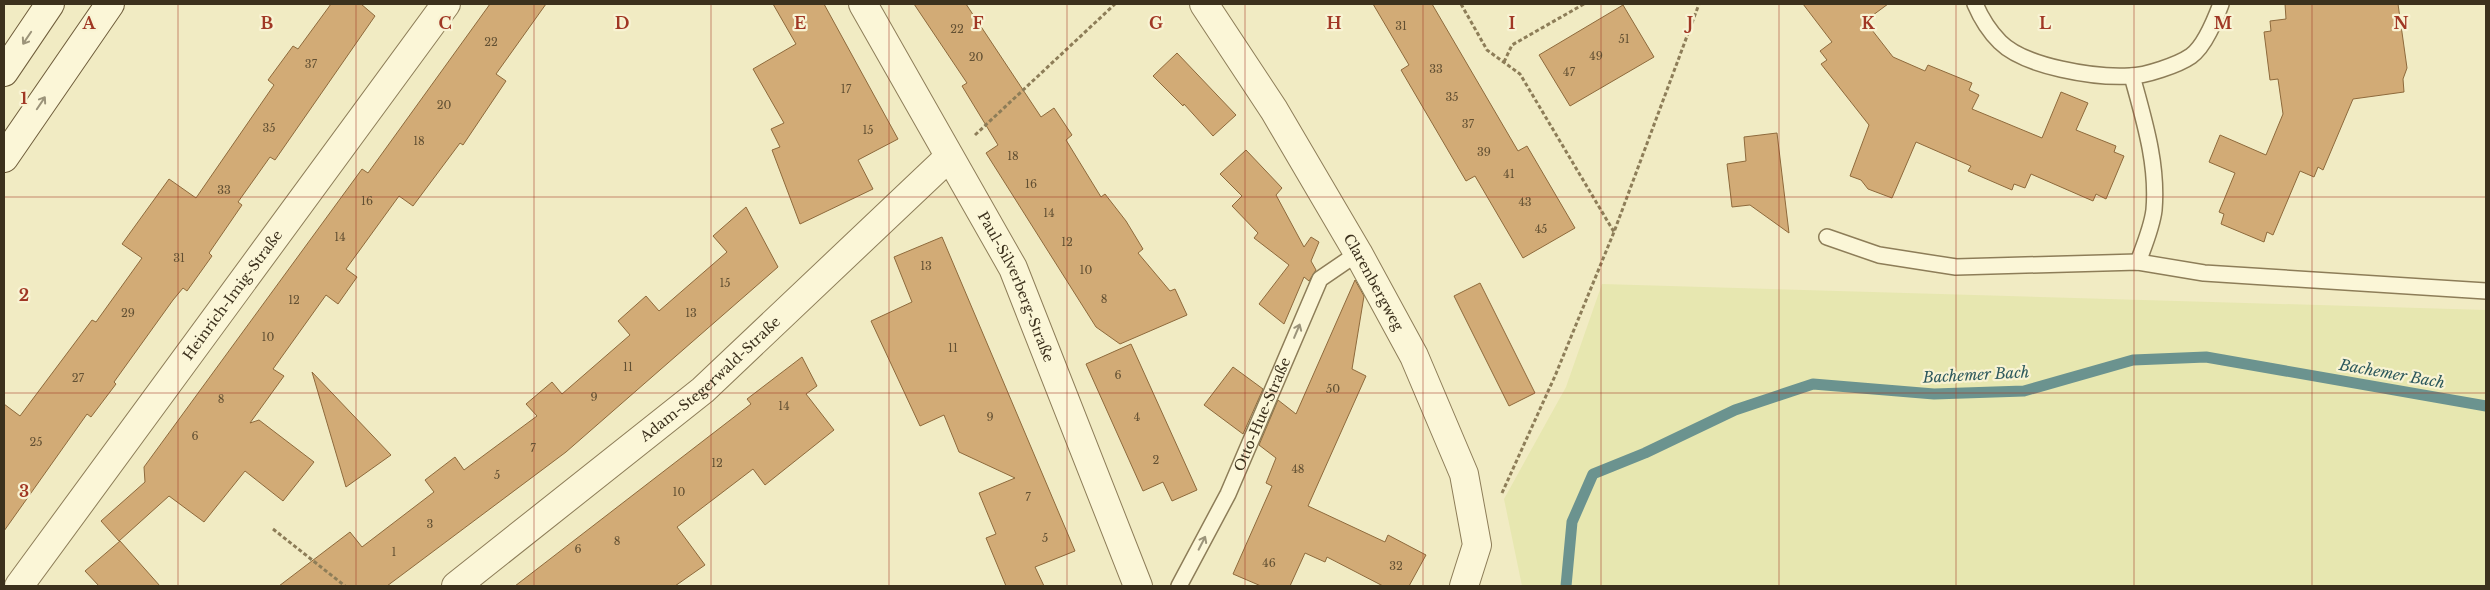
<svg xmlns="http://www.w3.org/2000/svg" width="2490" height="590" font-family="'Libre Baskerville',serif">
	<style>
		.farmland { fill: #e7e7b0 }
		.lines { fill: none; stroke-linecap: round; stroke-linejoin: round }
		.stream { stroke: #6b938f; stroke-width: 11 }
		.building { fill: #d2ab76; stroke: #8e6a3c }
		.service-casing { stroke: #8d7d58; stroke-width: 18 }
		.minor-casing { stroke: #8d7d58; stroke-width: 30 }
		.secondary-casing { stroke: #6f5d3b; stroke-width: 30 }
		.path { stroke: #8d7d58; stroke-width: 3; stroke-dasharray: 4 2.5; stroke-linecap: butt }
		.service { stroke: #fbf6d7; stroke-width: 15 }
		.minor { stroke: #fbf6d7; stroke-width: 28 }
		.secondary { stroke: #fbf6d7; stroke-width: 28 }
		.oneway { stroke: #9c947a }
		.grid { fill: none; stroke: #a03724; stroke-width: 1; stroke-opacity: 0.55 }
		.labels { text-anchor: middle; stroke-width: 4.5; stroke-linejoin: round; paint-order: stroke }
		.number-label { font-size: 11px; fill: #625033 }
		.street-label { font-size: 14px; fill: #3c311d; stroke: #f8f3d3 }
		.water-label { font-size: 15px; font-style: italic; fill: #2c585c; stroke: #f8f3d3 }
		.grid-label { font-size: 16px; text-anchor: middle; font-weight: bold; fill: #a03724; stroke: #f8f3d3; stroke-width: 4.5; stroke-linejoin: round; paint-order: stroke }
	</style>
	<rect width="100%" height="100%" fill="#f1ebc3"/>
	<polygon class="farmland" points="1602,284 2486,310 2486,586 1522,586 1504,499 1566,387"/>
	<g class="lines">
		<polyline class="stream" points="1566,586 1572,522 1593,474 1645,453 1735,410 1813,384 1934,394 2024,391 2133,360 2206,357 2486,406"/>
	</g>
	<g class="building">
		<polygon points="331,4 361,4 375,16 275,160 270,157 238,202 242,205 209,253 212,256 187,291 183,288 173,300 114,382 116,384 91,417 87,414 4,531 4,404 20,416 92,320 96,322 142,258 122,244 169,179 196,198 274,85 268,80 293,46 298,49"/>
		<polygon points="490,4 546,4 496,74 506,81 463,145 460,143 413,206 399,196 346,269 357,277 338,304 326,295 273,369 284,376 250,423 259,420 314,462 283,501 245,471 204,522 169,496 119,541 101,521 145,482 144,467 362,169 368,173"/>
		<polygon points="773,4 824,4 898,139 858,160 873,189 800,224 772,150 780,147 771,129 784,123 753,69 796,44"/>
		<polygon points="914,4 966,4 1041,117 1054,108 1072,135 1066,140 1101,197 1105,194 1126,221 1143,249 1138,253 1170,291 1175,289 1187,315 1120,344 1096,327 986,153 998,145 962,86 967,83"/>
		<polygon points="1373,4 1432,4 1518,151 1527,146 1575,228 1523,258 1475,176 1466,181 1401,70 1409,65"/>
		<polygon points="1803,4 1888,4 1865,21 1893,57 1925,71 1928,65 1972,83 1969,90 1979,95 1972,109 2042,138 2061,92 2088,103 2076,130 2116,146 2114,152 2124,156 2106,199 2096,194 2093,201 2031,174 2025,188 2014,184 2012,190 1968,171 1971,166 1916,142 1892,198 1868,189 1861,180 1850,176 1869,125 1821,64 1827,60 1820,51 1832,42"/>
		<polygon points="2285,4 2398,4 2407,68 2403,79 2404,92 2353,99 2323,170 2318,167 2314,177 2300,171 2273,235 2267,232 2264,242 2221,224 2224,214 2219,212 2235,173 2209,162 2220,135 2266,155 2283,114 2278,79 2270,80 2264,32 2271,31 2270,21 2286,19"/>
		<polygon points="1623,5 1654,57 1570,106 1539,55"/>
		<polygon points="1177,53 1236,115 1213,136 1184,104 1183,106 1153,76"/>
		<polygon points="1777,133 1789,233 1750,205 1732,207 1727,164 1746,161 1744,137"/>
		<polygon points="1246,150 1282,188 1276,195 1304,247 1311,237 1319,242 1311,261 1316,270 1309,281 1304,277 1284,324 1259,304 1289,265 1254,238 1258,233 1232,206 1242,196 1220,174"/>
		<polygon points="746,207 778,267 566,452 387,586 279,586 350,532 362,547 434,492 425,480 455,457 464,470 537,416 526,404 552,382 562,394 630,335 618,321 646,296 659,311 727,252 713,236"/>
		<polygon points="942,237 1075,551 1035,567 1044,586 1006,586 986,538 996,534 979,493 1015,478 959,452 944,415 920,426 871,321 912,302 894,257"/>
		<polygon points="1355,280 1364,296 1352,369 1366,376 1308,506 1385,542 1388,535 1426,555 1409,586 1383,586 1327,557 1325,562 1305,553 1290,586 1261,586 1233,574 1272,486 1266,483 1276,458 1259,445 1278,400 1296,414"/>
		<polygon points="1480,283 1535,393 1509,406 1454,296"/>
		<polygon points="1131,344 1197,490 1172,501 1163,482 1143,491 1086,364"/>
		<polygon points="802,357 817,386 806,394 834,430 765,485 753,469 677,527 705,565 675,586 515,586 751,404 747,399"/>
		<polygon points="1233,367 1263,389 1243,434 1204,405"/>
		<polygon points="312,372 391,455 346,487"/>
		<polygon points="120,541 160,586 99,586 85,571"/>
	</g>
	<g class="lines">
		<g class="service-casing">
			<g id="service">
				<path d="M 1975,4 C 1981,18 1989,31 2000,42 C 2025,67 2095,78 2130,76 C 2145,76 2178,65 2191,56 C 2205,46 2215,20 2221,4"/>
				<path d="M 2132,76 C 2144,120 2158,164 2154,210 C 2152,227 2144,246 2138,262"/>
				<polyline points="1827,237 1879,255 1956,267 2138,262 2204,273 2486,291"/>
				<path id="s1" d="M 1179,586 L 1228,494 L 1320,279 L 1358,253"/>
			</g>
		</g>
		<g class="minor-casing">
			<g id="minor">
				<path id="s2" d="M 863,4 L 1013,268 L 1138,586"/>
				<path id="s3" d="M 1204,4 L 1274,110 L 1358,253 L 1414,356 L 1464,474 L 1477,545 L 1464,586"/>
				<path id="s4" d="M 19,586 L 446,4"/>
				<path id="s5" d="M 456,586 L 703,390 L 949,157"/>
			</g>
		</g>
		<g class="secondary-casing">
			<g id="secondary">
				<polyline points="4,72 50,4"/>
				<polyline points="4,158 110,4"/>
			</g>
		</g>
		<g class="path">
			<polyline points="1461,4 1487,50 1520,74 1614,232"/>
			<polyline points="1504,62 1512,45 1584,4"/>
			<polyline points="975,135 1115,4"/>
			<polyline points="1502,493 1555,376 1614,232 1699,4"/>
			<polyline points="273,529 345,586"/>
		</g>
		<use href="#service" class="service"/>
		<use href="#minor" class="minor"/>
		<use href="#secondary" class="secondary"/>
	</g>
	<defs><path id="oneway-shaft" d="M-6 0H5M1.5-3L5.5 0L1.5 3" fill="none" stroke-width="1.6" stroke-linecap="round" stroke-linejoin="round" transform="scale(1.25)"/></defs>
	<g class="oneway">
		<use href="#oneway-shaft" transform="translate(27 38) rotate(124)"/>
		<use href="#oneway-shaft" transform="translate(41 103) rotate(-56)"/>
		<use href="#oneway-shaft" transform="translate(1297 331) rotate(-67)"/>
		<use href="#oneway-shaft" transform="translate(1202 543) rotate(-63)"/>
	</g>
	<path class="grid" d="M 178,4 L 178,586M 356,4 L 356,586M 534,4 L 534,586M 711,4 L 711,586M 889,4 L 889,586M 1067,4 L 1067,586M 1245,4 L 1245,586M 1423,4 L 1423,586M 1601,4 L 1601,586M 1779,4 L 1779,586M 1956,4 L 1956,586M 2134,4 L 2134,586M 2312,4 L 2312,586M 4,197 L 2486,197M 4,393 L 2486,393"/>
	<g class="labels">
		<g class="number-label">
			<text x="1401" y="30">31</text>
			<text x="957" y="33">22</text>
			<text x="1624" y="43">51</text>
			<text x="491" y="46">22</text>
			<text x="1596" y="60">49</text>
			<text x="976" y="61">20</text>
			<text x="311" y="68">37</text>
			<text x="1436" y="73">33</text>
			<text x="1569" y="76">47</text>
			<text x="846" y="93">17</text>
			<text x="1452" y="101">35</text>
			<text x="444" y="109">20</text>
			<text x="1468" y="128">37</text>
			<text x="269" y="132">35</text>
			<text x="868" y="134">15</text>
			<text x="419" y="145">18</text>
			<text x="1484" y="156">39</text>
			<text x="1013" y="160">18</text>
			<text x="1509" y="178">41</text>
			<text x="1031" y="188">16</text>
			<text x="224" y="194">33</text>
			<text x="367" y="205">16</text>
			<text x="1525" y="206">43</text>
			<text x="1049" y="217">14</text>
			<text x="1541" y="233">45</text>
			<text x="340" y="241">14</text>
			<text x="1067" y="246">12</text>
			<text x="179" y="262">31</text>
			<text x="926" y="270">13</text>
			<text x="1086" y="274">10</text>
			<text x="725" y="287">15</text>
			<text x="1104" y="303">8</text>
			<text x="294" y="304">12</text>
			<text x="128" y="317">29</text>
			<text x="691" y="317">13</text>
			<text x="268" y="341">10</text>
			<text x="953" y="352">11</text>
			<text x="628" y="371">11</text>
			<text x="1118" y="379">6</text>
			<text x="78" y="382">27</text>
			<text x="1333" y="393">50</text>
			<text x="594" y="401">9</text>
			<text x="221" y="403">8</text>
			<text x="784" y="410">14</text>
			<text x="990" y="421">9</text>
			<text x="1137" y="421">4</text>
			<text x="195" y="440">6</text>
			<text x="36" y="446">25</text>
			<text x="533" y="452">7</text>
			<text x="1156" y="464">2</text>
			<text x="717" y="467">12</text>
			<text x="1298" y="473">48</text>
			<text x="497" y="479">5</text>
			<text x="679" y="496">10</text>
			<text x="1028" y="501">7</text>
			<text x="430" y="528">3</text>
			<text x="1045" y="542">5</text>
			<text x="617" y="545">8</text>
			<text x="578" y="553">6</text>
			<text x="394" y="556">1</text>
			<text x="1269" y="567">46</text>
			<text x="1396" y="570">32</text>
		</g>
		<g class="street-label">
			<text dy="5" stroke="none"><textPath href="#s3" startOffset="326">Clarenbergweg</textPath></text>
			<text dy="5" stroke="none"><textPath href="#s2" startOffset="322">Paul-Silverberg-Straße</textPath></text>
			<text dy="5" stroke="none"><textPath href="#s4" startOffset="361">Heinrich-Imig-Straße</textPath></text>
			<text dy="5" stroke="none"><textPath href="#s5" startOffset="328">Adam-Stegerwald-Straße</textPath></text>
			<text dy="5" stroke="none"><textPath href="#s1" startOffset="191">Otto-Hue-Straße</textPath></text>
		</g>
		<g class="water-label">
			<text transform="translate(2392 374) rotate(10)" y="5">Bachemer Bach</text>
			<text transform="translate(1976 375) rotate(-3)" y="5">Bachemer Bach</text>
		</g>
	</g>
	<g class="grid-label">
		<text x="89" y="29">A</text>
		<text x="267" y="29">B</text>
		<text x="445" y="29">C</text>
		<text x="622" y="29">D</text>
		<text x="800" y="29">E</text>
		<text x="978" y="29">F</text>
		<text x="1156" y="29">G</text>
		<text x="1334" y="29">H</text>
		<text x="1512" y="29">I</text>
		<text x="1690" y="29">J</text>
		<text x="1868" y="29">K</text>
		<text x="2045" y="29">L</text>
		<text x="2223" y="29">M</text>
		<text x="2401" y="29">N</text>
		<text x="24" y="104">1</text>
		<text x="24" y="301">2</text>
		<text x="24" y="497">3</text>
	</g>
	<rect width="2490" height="590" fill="none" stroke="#3c311d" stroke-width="10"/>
</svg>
